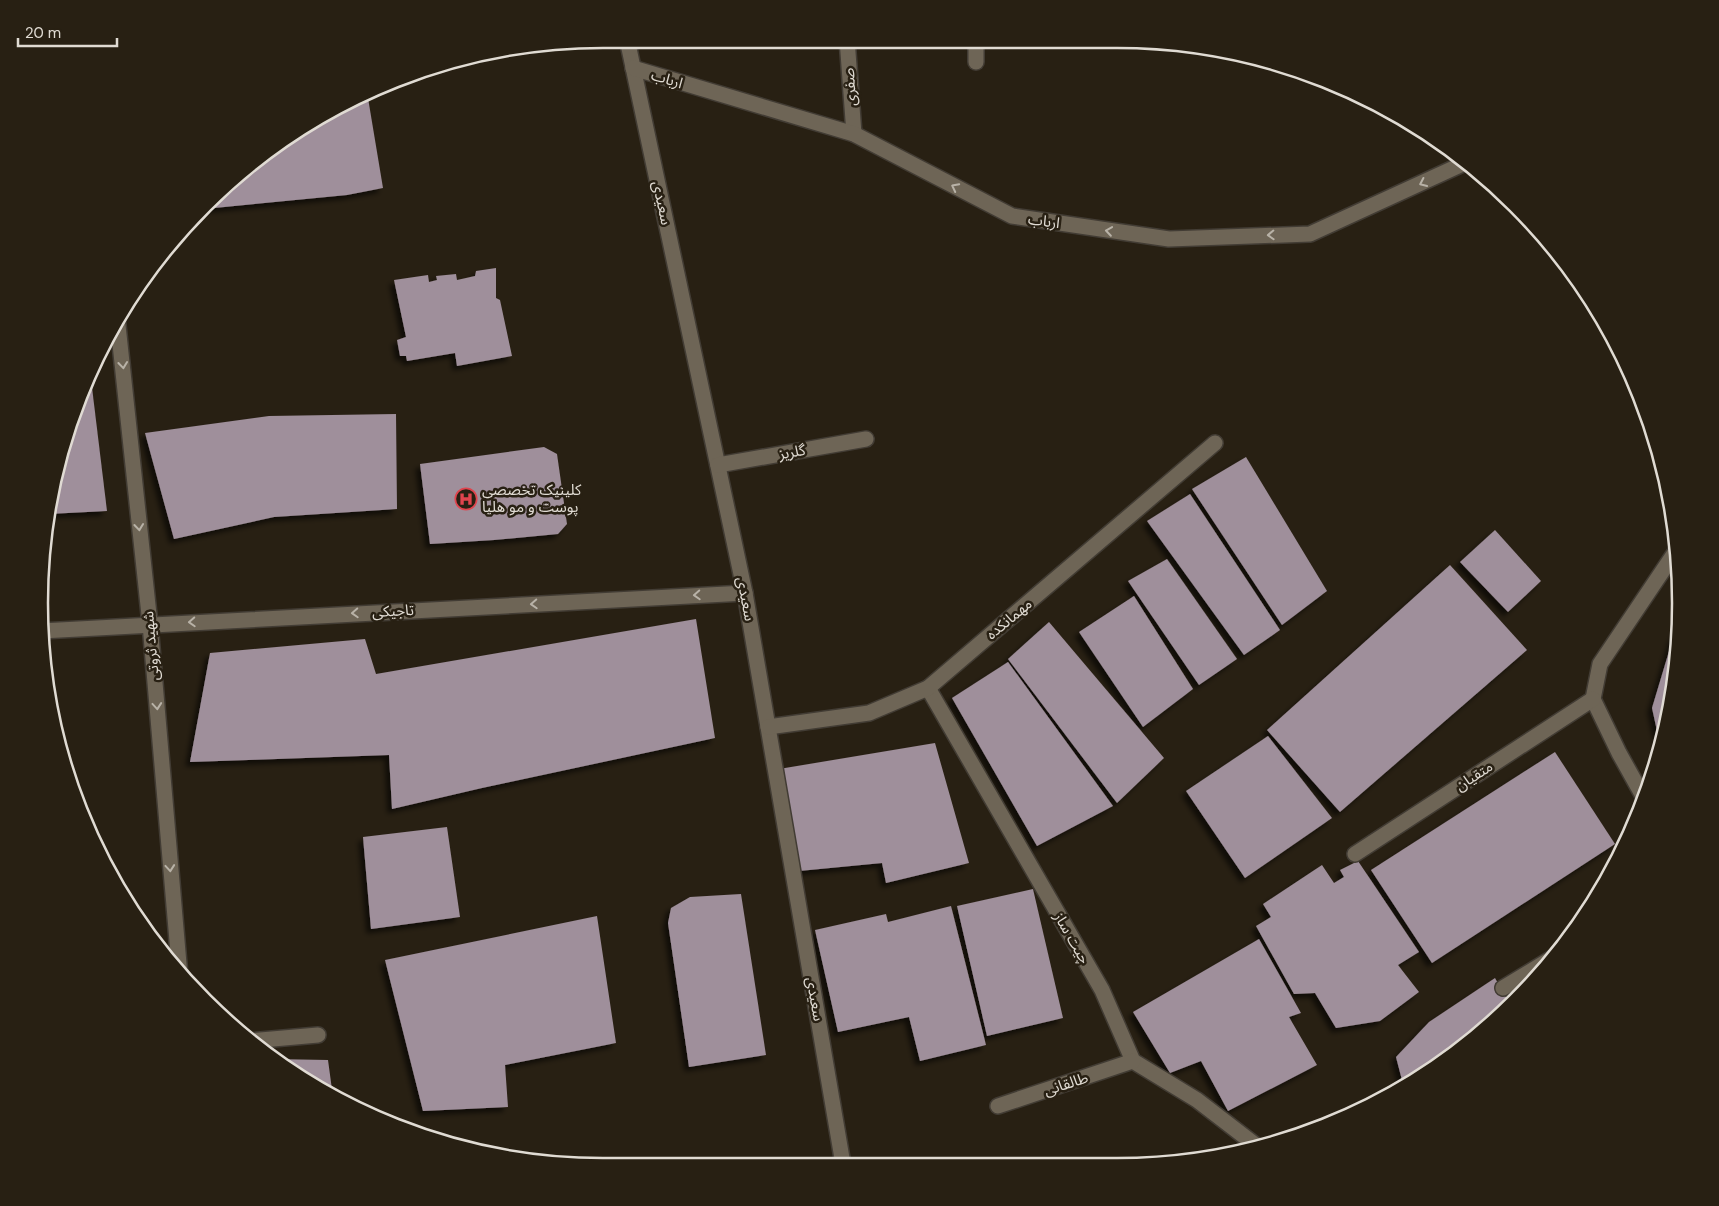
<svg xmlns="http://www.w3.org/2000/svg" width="1719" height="1206" font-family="'DM Sans','Noto Sans Arabic',sans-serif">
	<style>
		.building { fill: #9f8f9b; filter: url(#shadow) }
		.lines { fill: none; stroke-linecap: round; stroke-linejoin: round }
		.street-casing { stroke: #423c34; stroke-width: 18 }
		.street { stroke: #6e6556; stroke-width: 15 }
		.oneway { stroke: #b8b2a7 }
		.labels { text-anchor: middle; stroke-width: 5; stroke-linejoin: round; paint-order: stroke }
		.street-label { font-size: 15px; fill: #e0dbd3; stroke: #282013 }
		.poi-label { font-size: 15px; fill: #e0dbd3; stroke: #282013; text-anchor: start }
		.rim { fill: none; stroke: #e0dbd3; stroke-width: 2.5 }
	</style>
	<defs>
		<filter id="shadow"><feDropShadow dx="-4.5" dy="4.5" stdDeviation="2.5" flood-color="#0009"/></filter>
	</defs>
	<rect width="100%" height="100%" fill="#282013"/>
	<g class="building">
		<polygon points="367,92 383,188 347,195 204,209 290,134 354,97"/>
		<polygon points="496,268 496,298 500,300 512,356 457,366 455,353 407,361 406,356 400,356 397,340 406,337 394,280 428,275 429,282 437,280 436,276 456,274 457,280 475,276 476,271"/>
		<polygon points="90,371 107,511 48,514 82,387"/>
		<polygon points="396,414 397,509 274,517 174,539 145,433 269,416"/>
		<polygon points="544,447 557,454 567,524 558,534 494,540 430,544 420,464"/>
		<polygon points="1246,457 1327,591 1282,625 1192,489"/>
		<polygon points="1190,494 1280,630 1244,655 1147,521"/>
		<polygon points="1495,530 1541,581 1508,612 1460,562"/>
		<polygon points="1167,559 1237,659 1199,685 1128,581"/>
		<polygon points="1450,565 1527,650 1340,812 1267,730"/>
		<polygon points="1134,596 1193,689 1143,727 1079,632"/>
		<polygon points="696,619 715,738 482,788 392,809 389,755 190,762 210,653 365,639 376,674"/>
		<polygon points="1049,622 1164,758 1117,803 1008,659"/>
		<polygon points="1679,629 1679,640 1661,749 1652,708 1673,638"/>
		<polygon points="1008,662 1113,806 1037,846 952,698"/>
		<polygon points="1268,736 1332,818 1245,878 1186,791"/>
		<polygon points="935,743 969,863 886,883 882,863 799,871 779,769"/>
		<polygon points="1555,752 1615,844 1432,963 1371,870"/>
		<polygon points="447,827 460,917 371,929 363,837"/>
		<polygon points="1358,861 1419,952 1398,965 1419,992 1380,1021 1336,1028 1315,993 1294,994 1256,926 1271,917 1263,904 1322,865 1334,883 1344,877 1340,870"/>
		<polygon points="1033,889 1063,1018 987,1036 957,906"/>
		<polygon points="741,894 766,1055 689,1067 668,923 671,908 690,897"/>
		<polygon points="951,906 986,1045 920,1061 909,1017 838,1032 815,930 886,914 888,922"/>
		<polygon points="597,916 616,1043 505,1065 508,1107 423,1111 385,960"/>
		<polygon points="1259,939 1301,1013 1289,1017 1317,1065 1228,1111 1201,1061 1170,1073 1133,1012"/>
		<polygon points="1495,978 1510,1004 1488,1027 1403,1084 1396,1057 1429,1022"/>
		<polygon points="272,1059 328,1060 333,1097 306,1080"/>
	</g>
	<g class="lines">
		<g class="street-casing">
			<g id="street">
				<polyline points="627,39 745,593 843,1164"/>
				<polyline points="847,39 854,134"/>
				<polyline points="976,62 976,39"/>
				<polyline points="633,68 854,134 1012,216 1169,239 1310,234 1467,162"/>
				<polyline points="117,316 150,624 180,976"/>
				<polyline points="718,465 866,439"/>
				<polyline points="41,631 745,593"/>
				<polyline points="928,688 1102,990 1133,1061 1197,1100 1258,1147"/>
				<polyline points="768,727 869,713 928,688 1215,443"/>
				<polyline points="1643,796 1619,753 1593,699 1600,664 1676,551"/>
				<polyline points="1355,854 1593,699"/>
				<polyline points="1503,988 1554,957"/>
				<polyline points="250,1041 318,1035"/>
				<polyline points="998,1106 1133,1061"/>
			</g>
		</g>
		<use href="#street" class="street"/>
	</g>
	<defs><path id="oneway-chevron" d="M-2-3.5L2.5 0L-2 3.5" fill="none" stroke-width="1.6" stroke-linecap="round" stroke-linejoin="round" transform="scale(1.25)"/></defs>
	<g class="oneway">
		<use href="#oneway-chevron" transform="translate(1423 183) rotate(155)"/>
		<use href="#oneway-chevron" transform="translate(955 187) rotate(-153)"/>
		<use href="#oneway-chevron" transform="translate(1109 231) rotate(-172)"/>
		<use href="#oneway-chevron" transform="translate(1271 235) rotate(178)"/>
		<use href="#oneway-chevron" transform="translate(123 365) rotate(84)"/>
		<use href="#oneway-chevron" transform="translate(139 527) rotate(84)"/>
		<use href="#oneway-chevron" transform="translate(697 595) rotate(177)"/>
		<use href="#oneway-chevron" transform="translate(534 604) rotate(177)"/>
		<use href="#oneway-chevron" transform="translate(355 613) rotate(177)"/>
		<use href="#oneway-chevron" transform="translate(192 622) rotate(177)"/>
		<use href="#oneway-chevron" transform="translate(157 706) rotate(85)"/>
		<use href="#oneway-chevron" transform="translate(170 868) rotate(85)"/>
	</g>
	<defs>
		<g id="hospital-ring" transform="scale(1.125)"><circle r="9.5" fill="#282013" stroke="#e0444e" stroke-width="1.5"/><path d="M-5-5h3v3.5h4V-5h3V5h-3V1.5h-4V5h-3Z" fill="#e0444e"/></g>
	</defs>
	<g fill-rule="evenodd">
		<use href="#hospital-ring" x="466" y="499"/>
	</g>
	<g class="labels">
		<g class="street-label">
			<text transform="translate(667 79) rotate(17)" y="5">ارباب</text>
			<text transform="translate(850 87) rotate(-94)" y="5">صفری</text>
			<text transform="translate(662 203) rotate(78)" y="5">سعیدی</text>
			<text transform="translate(1044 221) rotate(8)" y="5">ارباب</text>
			<text transform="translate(792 452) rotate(-10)" y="5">گلریز</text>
			<text transform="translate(746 599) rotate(79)" y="5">سعیدی</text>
			<text transform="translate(393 611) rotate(-3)" y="5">تاجیکی</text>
			<text transform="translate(1009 619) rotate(-40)" y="5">مهمانکده</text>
			<text transform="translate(151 646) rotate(-95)" y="5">شهید ثروتی</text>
			<text transform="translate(1474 776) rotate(-33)" y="5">متقیان</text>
			<text transform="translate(1072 938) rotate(60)" y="5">چیت ساز</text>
			<text transform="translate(815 999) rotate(80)" y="5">سعیدی</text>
			<text transform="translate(1066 1084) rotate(-18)" y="5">طالقانی</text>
		</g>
		<g class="poi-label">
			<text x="482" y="495">کلینیک تخصصی<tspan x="482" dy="17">پوست و مو هلیا</tspan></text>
		</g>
	</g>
	<path d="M0 0H1719V1206H0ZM603 48H1117A555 555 0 0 1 1672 603V603A555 555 0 0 1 1117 1158H603A555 555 0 0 1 48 603V603A555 555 0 0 1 603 48Z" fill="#282013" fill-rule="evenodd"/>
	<path class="rim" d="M603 48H1117A555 555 0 0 1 1672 603V603A555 555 0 0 1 1117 1158H603A555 555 0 0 1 48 603V603A555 555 0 0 1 603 48Z"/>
	<path d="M18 38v8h99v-8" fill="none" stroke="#e0dbd3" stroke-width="2.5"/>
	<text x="25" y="38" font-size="15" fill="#e0dbd3" stroke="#282013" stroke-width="4" paint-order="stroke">20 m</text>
</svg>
